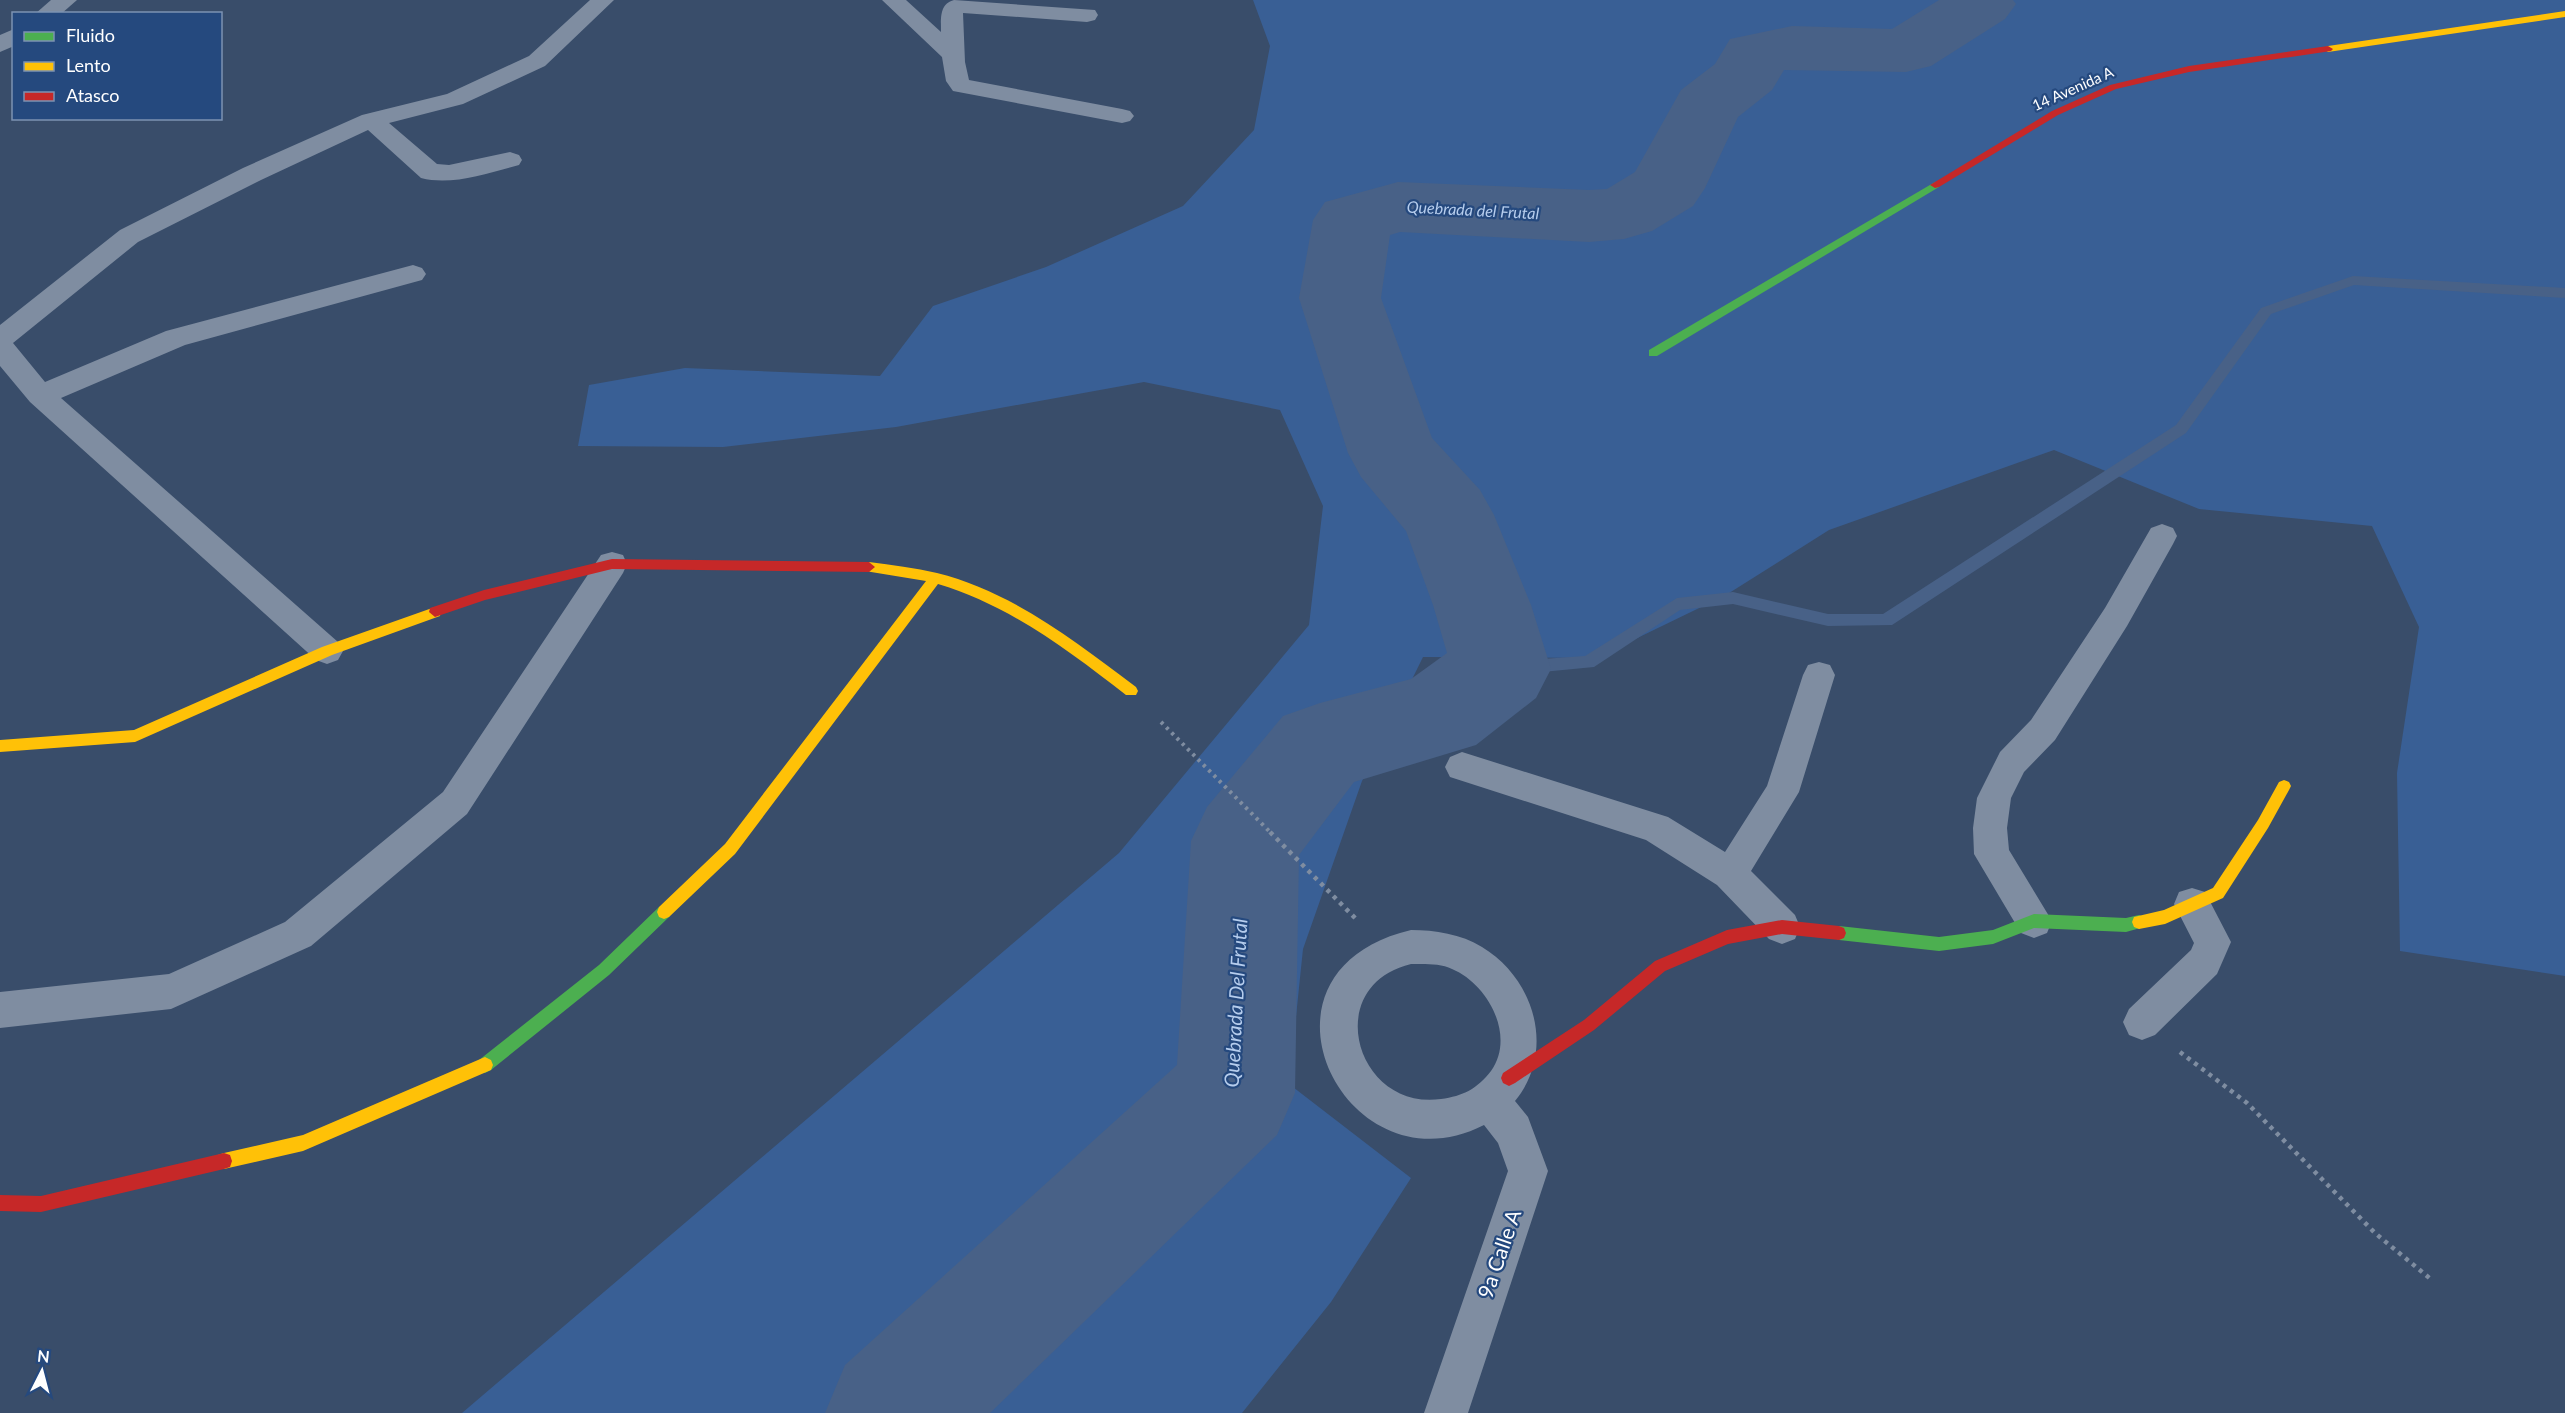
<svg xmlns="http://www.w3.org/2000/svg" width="2565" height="1413" font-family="Lato,sans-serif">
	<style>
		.green { fill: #395f95 }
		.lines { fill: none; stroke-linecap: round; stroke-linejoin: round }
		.stream { fill: #486187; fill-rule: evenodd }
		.river { fill: #486187; fill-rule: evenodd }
		.path-far1 { stroke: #7f8da1; stroke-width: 4; stroke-dasharray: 3 4.5; stroke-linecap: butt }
		.path { stroke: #7f8da1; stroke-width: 4.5; stroke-dasharray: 4 5; stroke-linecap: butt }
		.street { fill: #7f8da1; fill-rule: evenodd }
		.fast { fill: #4caf50; fill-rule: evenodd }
		.slow { fill: #ffc107; fill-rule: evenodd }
		.jam { fill: #c62828; fill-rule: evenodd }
		.labels { text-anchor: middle; stroke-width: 4.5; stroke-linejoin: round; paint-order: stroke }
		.far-street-label { font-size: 15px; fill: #fff; stroke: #25497e }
		.far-water-label { font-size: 16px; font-style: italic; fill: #b6cded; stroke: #25497e }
		.water-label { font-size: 20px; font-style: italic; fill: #b6cded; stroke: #25497e }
		.near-street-label { font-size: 21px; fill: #fff; stroke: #25497e }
	</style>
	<rect width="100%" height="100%" fill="#394d6a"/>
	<polygon class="green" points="1253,0 2565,0 2565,976 2400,951 2397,773 2419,627 2372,526 2199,509 2054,450 1829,530 1726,595 1596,658 1423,657 1362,781 1303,949 1289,1084 1411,1178 1331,1302 1242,1413 462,1413 1119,853 1309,625 1323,506 1280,410 1144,382 896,427 723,447 578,446 589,385 685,368 880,376 933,306 1046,267 1183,206 1254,130 1270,46"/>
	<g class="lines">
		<polygon class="stream" points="2353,276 2565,288 2565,298 2354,285 2271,314 2186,433 1892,625 1828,626 1733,604 1680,610 1594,667 1501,676 1495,674 1493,669 1495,664 1501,662 1585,656 1677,598 1733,592 1828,614 1883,614 2176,425 2261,308"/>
		<polygon class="river" points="1939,0 2013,0 2016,4 2005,19 1931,66 1906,72 1784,70 1772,90 1738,117 1705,188 1693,206 1652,231 1624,239 1589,242 1400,232 1390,235 1381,298 1432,438 1480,490 1494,515 1531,605 1551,669 1536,698 1476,745 1354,782 1299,855 1295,1093 1277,1135 990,1413 825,1413 845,1365 1177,1065 1191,841 1207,807 1283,716 1320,703 1411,679 1447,653 1433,605 1406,531 1361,477 1348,453 1299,298 1313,220 1325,202 1398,182 1589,190 1607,189 1635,172 1681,90 1715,64 1730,39 1792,26 1892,29"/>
		<polyline class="path-far1" points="1161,722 1272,834"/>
		<g class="path">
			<polyline points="1270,832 1358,921"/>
			<polyline points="2180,1052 2247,1103 2375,1233 2433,1281"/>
		</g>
		<g class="street">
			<polygon points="51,0 77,0 61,14 35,14"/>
			<path d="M 590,0 L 614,0 L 545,66 L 463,104 L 389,123 L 437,164 L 449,165 L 510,152 L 519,155 L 522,160 L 519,165 C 488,173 452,186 421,178 L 368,130 L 261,180 L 138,242 L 13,343 L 45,382 L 166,331 L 413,265 L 422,268 L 426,274 L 422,280 L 185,345 L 61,398 L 338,642 L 343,651 L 338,660 L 327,664 L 316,660 L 30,402 L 0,366 L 0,325 L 120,230 L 243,168 L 362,115 L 447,94 L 529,56 Z"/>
			<path d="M 882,0 L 906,0 L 941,32 C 941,19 939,4 954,0 L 1095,10 L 1098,15 L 1095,20 L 1087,22 L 963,13 L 965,62 L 969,80 L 1122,109 L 1130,111 L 1134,116 L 1130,121 L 1122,123 L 953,91 L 946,81 L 942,57 Z"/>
			<polygon points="14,29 14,46 0,52 0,35"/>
			<polygon points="2162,524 2173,528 2177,536 2173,544 2127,626 2055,740 2024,772 2011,798 2007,828 2009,850 2052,921 2047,933 2034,938 2021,933 1974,854 1973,828 1977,798 2000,752 2031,720 2105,608 2151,528"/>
			<polygon points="612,552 623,555 627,564 623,573 467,814 311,946 171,1009 0,1028 0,992 169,974 285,922 443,792 601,555"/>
			<polygon points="1819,662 1830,665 1835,675 1799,792 1751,871 1795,915 1800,927 1795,939 1782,944 1769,939 1717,885 1646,840 1450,777 1445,767 1450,757 1462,752 1668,817 1725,852 1767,786 1803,675 1808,665"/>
			<polygon points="2192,888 2205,892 2231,942 2217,974 2155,1035 2142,1040 2129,1035 2123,1022 2129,1009 2191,950 2194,943 2174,904 2179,892"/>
			<path d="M 1411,930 C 1435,930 1461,934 1482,947 C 1535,979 1556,1051 1515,1101 L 1528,1117 L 1548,1171 L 1468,1413 L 1424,1413 L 1508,1171 L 1498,1143 L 1484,1125 C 1346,1196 1234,972 1411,930 ZM 1411,964 C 1424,964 1440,963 1452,969 C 1488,984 1516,1036 1491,1071 C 1477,1089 1463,1096 1441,1099 C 1356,1111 1320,986 1411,964 Z"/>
		</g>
		<g class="fast">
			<polygon points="1935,182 1940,185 1939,187 1657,356 1649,356 1649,350"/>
			<polygon points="664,905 669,907 671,912 669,917 609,975 491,1070 485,1073 479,1070 477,1065 479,1060 599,965 659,907"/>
			<polygon points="2034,914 2126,918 2139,915 2144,917 2146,922 2144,927 2126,932 2034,928 1993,944 1939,951 1839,940 1834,938 1832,933 1834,928 1839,926 1939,937 1993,930"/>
		</g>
		<g class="slow">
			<polygon points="2565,11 2565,17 2328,52 2323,49 2328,46"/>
			<path d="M 869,562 C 892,565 915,568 937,573 C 1011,591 1076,642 1136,687 L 1138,691 L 1136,695 L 1126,695 C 1069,651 1009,605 938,584 L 735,854 L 669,917 L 664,919 L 659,917 L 657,912 L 659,907 L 725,844 L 926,581 L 865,571 L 863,567 L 865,563 Z"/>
			<polygon points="435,607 440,608 441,612 440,616 332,655 135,742 0,752 0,740 134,730 322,647"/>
			<polygon points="2284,780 2289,782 2291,786 2289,790 2268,828 2223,898 2165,924 2139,929 2134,927 2132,922 2134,917 2164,910 2213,888 2258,820 2279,782"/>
			<polygon points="485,1057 491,1060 493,1065 491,1070 303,1151 224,1169 218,1167 216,1161 218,1155 224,1153 303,1135"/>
		</g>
		<g class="jam">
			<polygon points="2328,46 2333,49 2331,51 2189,72 2116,89 2058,115 1939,187 1935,188 1930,185 2052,111 2110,85 2189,66"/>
			<polygon points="612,559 869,562 875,567 869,572 612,569 485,600 435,617 429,612 430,608 484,590"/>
			<polygon points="1782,920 1839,926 1844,928 1846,933 1844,938 1839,940 1782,934 1728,944 1665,971 1594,1030 1515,1083 1509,1086 1503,1083 1501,1078 1503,1073 1584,1020 1655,961 1727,930"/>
			<polygon points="224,1153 230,1155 232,1161 230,1167 224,1169 41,1212 0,1211 0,1195 41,1196"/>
		</g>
	</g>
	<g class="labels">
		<g class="far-street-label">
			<text transform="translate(2073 89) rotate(-24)" y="5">14 Avenida A</text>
		</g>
		<g class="far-water-label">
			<text transform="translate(1473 210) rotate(3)" y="6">Quebrada del Frutal</text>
		</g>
		<g class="water-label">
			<text transform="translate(1236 1003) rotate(-87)" y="7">Quebrada Del Frutal</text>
		</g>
		<g class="near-street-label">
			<text transform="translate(1500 1254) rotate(-71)" y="7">9a Calle A</text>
		</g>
	</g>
	<rect x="12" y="12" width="210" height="108" fill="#25497e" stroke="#7c92b2" stroke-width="1.5"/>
	<rect x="24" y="32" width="30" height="9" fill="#4caf50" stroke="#7c92b2" stroke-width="1.5"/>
	<text x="66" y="42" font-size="18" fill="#ffffff">Fluido</text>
	<rect x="24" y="62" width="30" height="9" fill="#ffc107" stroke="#7c92b2" stroke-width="1.5"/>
	<text x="66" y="72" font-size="18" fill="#ffffff">Lento</text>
	<rect x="24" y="92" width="30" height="9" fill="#c62828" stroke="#7c92b2" stroke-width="1.5"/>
	<text x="66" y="102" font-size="18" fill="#ffffff">Atasco</text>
	<g transform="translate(42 1371) rotate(6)" stroke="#25497e" stroke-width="4.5" paint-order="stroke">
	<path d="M0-4.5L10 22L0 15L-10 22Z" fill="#ffffff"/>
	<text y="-9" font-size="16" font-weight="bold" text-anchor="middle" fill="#ffffff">N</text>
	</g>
</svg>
